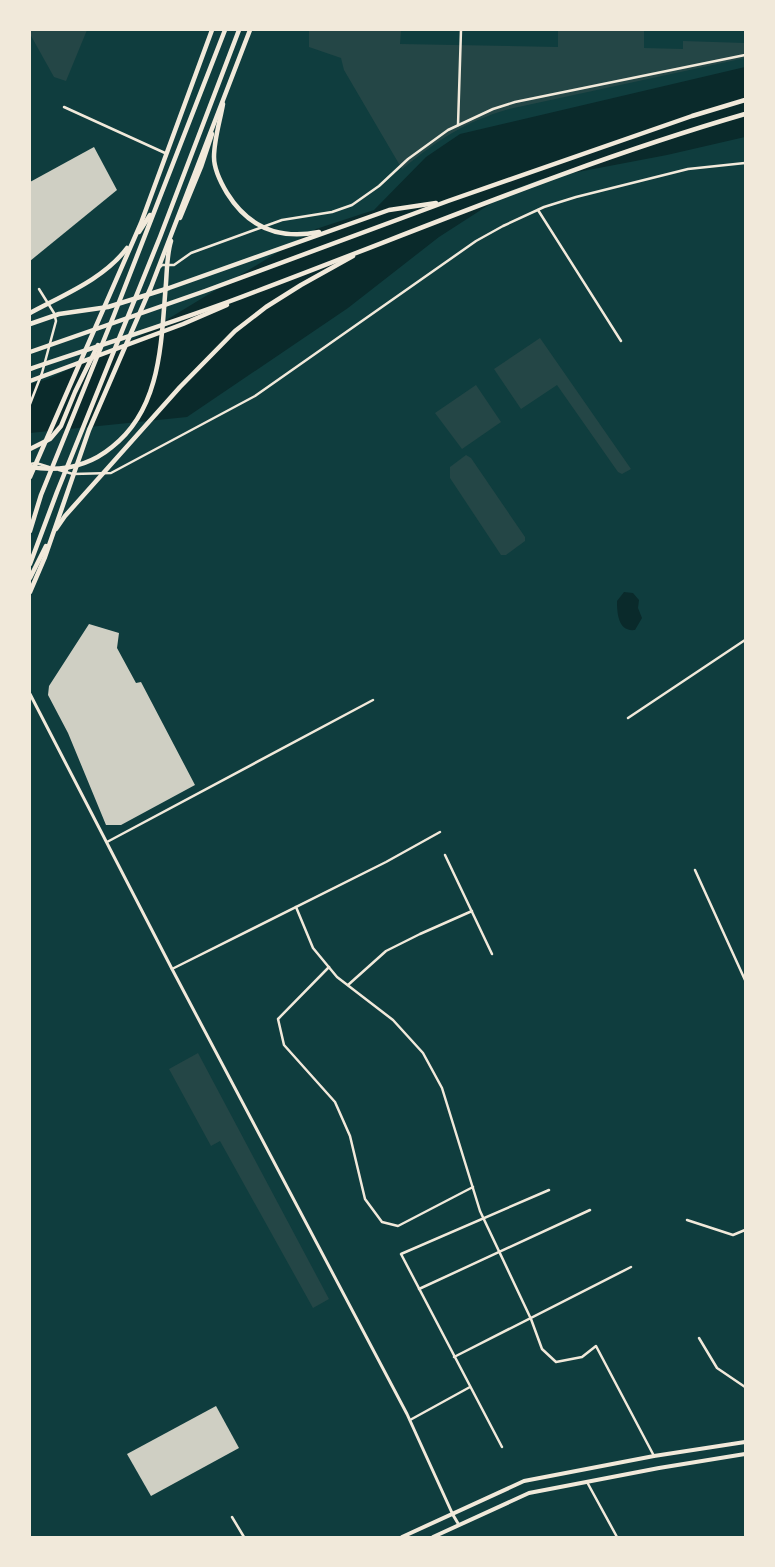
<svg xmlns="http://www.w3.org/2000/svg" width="775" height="1567" font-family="Quicksand,sans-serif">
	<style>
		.green { fill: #244646 }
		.water { fill: #0a2a2b }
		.building { fill: #cfcfc3 }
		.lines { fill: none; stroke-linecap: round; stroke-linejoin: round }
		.minor { stroke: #f1e9da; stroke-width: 2.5 }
		.tertiary { stroke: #f1e9da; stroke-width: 3 }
		.secondary { stroke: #f1e9da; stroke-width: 4 }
		.trunk { stroke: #f1e9da; stroke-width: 4.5 }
	</style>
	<rect width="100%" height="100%" fill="#0f3d3e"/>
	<g class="green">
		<polygon points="30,30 87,30 66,81 54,77 30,34"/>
		<path d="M 309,30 L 401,30 L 400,44 L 558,47 L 558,30 L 644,30 L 644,48 L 683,49 L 683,41 L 745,43 L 745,58 L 509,109 C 464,122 438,140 402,169 L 344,70 L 341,58 L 309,47 Z"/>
		<polygon points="540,338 631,469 622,474 618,472 557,385 521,409 494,369"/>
		<polygon points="476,385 501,422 462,449 435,413"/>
		<polygon points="466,455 471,458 525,537 525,541 506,555 501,555 450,478 450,467"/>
		<polygon points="198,1053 329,1299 313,1308 220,1141 211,1146 169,1069"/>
	</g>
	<g class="water">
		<polygon points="745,67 745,137 667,155 541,179 512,190 439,237 348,308 187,417 30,433 30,384 48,379 140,336 316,229 374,210 426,157 460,134"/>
		<path d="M 624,592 L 633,593 L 639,600 L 638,608 L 642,618 L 635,630 C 618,632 617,613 617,601 Z"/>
	</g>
	<g class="building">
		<polygon points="94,147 117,190 30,261 30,182"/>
		<polygon points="89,624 119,633 117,648 136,683 141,682 195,785 121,825 106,825 68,733 48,695 49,686"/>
		<polygon points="216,1406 239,1448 151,1496 127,1454"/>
	</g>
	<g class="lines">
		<g class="minor">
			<polyline points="64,107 165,153"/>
			<polyline points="458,125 461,30"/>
			<polyline points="538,210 621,341"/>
			<polyline points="160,267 162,265 174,265 191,253 282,220 332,212 352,205 379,186 408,159 448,130 493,109 515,102 745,55"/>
			<polyline points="30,404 42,373 56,321 54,313 39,289"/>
			<polyline points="30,464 36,463 49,467"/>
			<polyline points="59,470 73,474 111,473 255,396 476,241 503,226 544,207 576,197 688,169 745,163"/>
			<polyline points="628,718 745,640"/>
			<polyline points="107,842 373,700"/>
			<polyline points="445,855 492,954"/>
			<polyline points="695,870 745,980"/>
			<polyline points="296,907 313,948 337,977 393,1020 423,1053 442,1088 480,1211 531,1319 542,1349 556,1362 582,1357 596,1346 654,1456"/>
			<polyline points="329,967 278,1019 284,1045 335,1102 350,1136 365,1199 382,1222 398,1226 473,1187"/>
			<polyline points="172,969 386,862 440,832"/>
			<polyline points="348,985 386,951 420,934 472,911"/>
			<polyline points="687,1220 733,1235 745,1230"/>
			<polyline points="419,1289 590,1210"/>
			<polyline points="699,1338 717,1368 745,1387"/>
			<polyline points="454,1357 631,1267"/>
			<polyline points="410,1420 470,1387"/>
			<polyline points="502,1447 401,1254 549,1190"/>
			<polyline points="587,1482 617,1537"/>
			<polyline points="232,1517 244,1537"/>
		</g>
		<polyline class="tertiary" points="30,694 172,969 407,1414 453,1515 459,1525"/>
		<g class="secondary">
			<polyline points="402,1537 524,1481 654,1456 745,1442"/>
			<polyline points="433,1537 529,1493 659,1468 745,1454"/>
		</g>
		<g class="trunk">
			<path d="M 223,104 C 220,121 214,140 214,157 C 214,169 221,183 227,193 C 248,227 279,240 319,232"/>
			<polyline points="180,218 201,167 212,134"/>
			<polyline points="139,232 150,215"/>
			<path d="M 30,313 C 63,295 104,279 127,248"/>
			<polyline points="30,324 59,314 108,307 169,288 389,210 436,203"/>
			<polyline points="30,352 205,291 448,201 692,116 745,100"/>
			<path d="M 30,369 C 106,343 183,320 257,291 C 419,230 579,162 745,114"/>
			<polyline points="30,381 183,324 227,305"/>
			<polyline points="30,449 50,439 61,426 75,392 98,345"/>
			<path d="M 30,467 C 60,472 89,466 112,447 C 162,408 161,341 166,283 C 167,269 167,254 171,241"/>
			<polyline points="30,477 141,223 212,30"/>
			<polyline points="56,529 65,516 180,387 235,331 266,307 301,285 353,256"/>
			<polyline points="30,531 41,495 114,315 225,30"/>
			<polyline points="30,564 57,492 160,237 239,30"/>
			<polyline points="30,578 46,546"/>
			<polyline points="30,592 45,557 89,430 151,287 250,30"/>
		</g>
	</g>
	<rect width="775" height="1567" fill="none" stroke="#f1e9da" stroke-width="62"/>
</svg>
